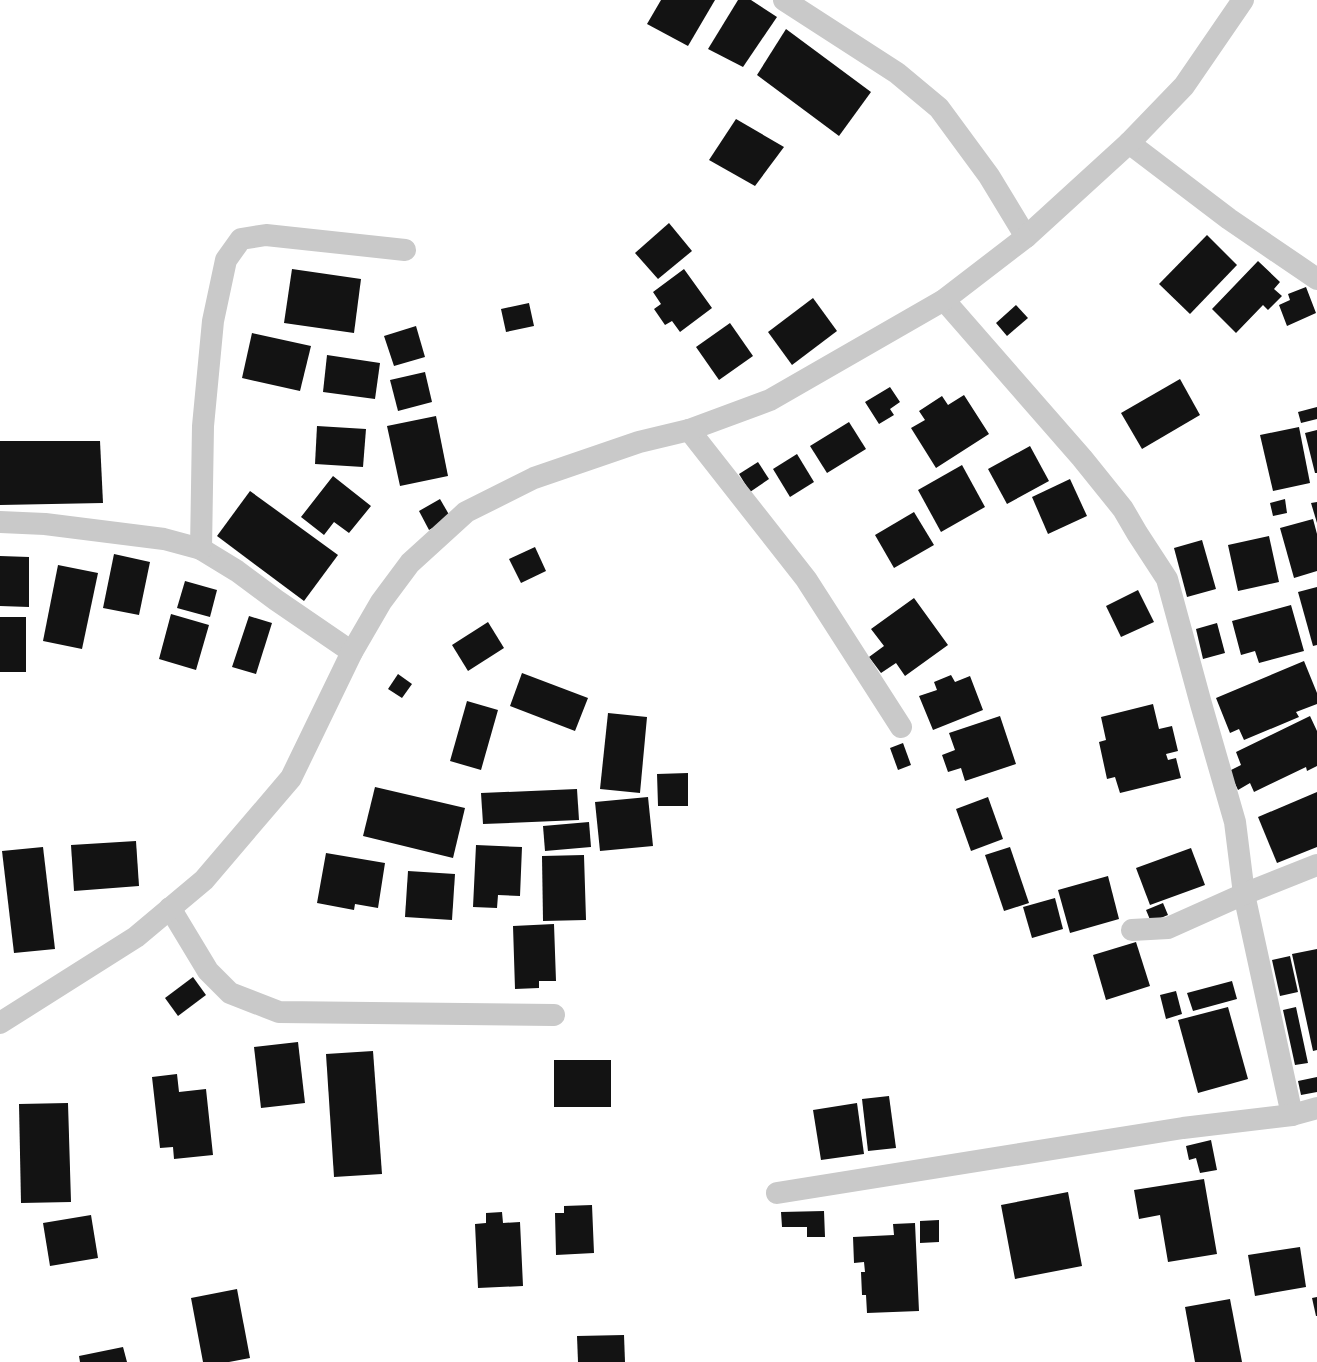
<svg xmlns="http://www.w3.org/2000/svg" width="1317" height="1362" font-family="'Noto Sans',sans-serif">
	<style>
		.building { fill: #131313 }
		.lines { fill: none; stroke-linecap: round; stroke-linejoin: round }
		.minor { stroke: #c9c9c9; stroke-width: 22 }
	</style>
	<rect width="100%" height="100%" fill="#fff"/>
	<g class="building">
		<polygon points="661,0 715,0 688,46 647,24"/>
		<polygon points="738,0 751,0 777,17 743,67 708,49"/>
		<polygon points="786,29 871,92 839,136 757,75"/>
		<polygon points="736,119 784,147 755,186 709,160"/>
		<polygon points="669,223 692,251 658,279 635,253"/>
		<polygon points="1207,235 1237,265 1190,314 1159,284"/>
		<polygon points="1258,261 1280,282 1274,289 1282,296 1268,310 1263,305 1236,333 1212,309"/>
		<polygon points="292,269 361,279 354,333 284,323"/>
		<polygon points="684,269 712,308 680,332 672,321 665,325 654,309 661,304 653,292"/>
		<polygon points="1306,287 1316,313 1287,326 1279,305 1290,300 1288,294"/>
		<polygon points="813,298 837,331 792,365 768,332"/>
		<polygon points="529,303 534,326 506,332 501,309"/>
		<polygon points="1016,305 1028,318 1007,336 996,323"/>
		<polygon points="730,323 753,356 719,380 696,347"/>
		<polygon points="416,326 425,357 394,366 384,336"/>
		<polygon points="252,333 311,346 300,391 242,378"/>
		<polygon points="327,355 380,363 375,399 323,392"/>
		<polygon points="425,372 432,402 398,411 390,380"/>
		<polygon points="1180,379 1200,415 1142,449 1121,413"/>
		<polygon points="890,387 900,402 890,409 894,415 879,424 865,402"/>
		<polygon points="964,395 989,434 936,468 911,428 925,420 919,411 942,396 948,405"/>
		<polygon points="1317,407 1317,419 1301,423 1298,412"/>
		<polygon points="436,416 448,476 400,486 387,426"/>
		<polygon points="849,422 866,449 827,473 810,446"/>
		<polygon points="317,426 366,429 363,467 315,464"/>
		<polygon points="1299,427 1310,483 1273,491 1260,435"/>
		<polygon points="1317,430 1317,473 1315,473 1305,433"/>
		<polygon points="0,441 100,441 103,503 0,505"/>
		<polygon points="1030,446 1049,481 1007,504 988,469"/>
		<polygon points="797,454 814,482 790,497 773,469"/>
		<polygon points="758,462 769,479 750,492 739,474"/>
		<polygon points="962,465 985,507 941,532 918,490"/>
		<polygon points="333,476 371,506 349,533 334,522 324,535 301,517"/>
		<polygon points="1070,479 1087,516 1048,534 1032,497"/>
		<polygon points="250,491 338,555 304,601 217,536"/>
		<polygon points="440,499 451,518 429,530 419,511"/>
		<polygon points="1285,499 1287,513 1273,516 1270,503"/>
		<polygon points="1317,502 1317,523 1311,503"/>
		<polygon points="914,512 934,545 894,568 875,535"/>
		<polygon points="1313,519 1317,534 1317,571 1294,578 1280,528"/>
		<polygon points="1269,536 1279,582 1238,591 1228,545"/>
		<polygon points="1202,540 1216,589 1187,597 1174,548"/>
		<polygon points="535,547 546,571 521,583 509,559"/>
		<polygon points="114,554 150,562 139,615 103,608"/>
		<polygon points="0,556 29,557 29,607 0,606"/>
		<polygon points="58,565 98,573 82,649 43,641"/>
		<polygon points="185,581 217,590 210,617 177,608"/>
		<polygon points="1317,587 1317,645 1313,646 1298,592"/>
		<polygon points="1138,590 1154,622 1121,637 1106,606"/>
		<polygon points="914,598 948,645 905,676 896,663 881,673 869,657 884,646 871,629"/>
		<polygon points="1291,605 1304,651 1259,663 1255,651 1241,655 1232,621"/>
		<polygon points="171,614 209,625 196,670 159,659"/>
		<polygon points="249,616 272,623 256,674 232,667"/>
		<rect x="0" y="617" width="26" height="55"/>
		<polygon points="488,622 504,648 468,671 452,645"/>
		<polygon points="1217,623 1225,653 1203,659 1196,629"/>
		<polygon points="1304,661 1317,693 1317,704 1296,712 1299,717 1244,740 1239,729 1230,733 1216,698"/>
		<polygon points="522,673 588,698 575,731 510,706"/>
		<polygon points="398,674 412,684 402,698 388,689"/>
		<polygon points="951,675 955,682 970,676 983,710 933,730 919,696 937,690 934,682"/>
		<polygon points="467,701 498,710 481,770 450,761"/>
		<polygon points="1153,704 1159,729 1172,726 1178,751 1166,754 1168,760 1176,758 1181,778 1120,793 1115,777 1107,779 1099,742 1106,740 1101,717"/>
		<polygon points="608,713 647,717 640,793 600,789"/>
		<polygon points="1000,716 1016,764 965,781 961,768 948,772 942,755 955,750 949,733"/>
		<polygon points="1310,716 1317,731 1317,766 1307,771 1306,767 1254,792 1250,783 1238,790 1229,771 1241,765 1236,752"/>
		<polygon points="903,743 911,765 898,770 890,748"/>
		<polygon points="688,773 688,806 658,806 657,774"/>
		<polygon points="375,787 465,808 453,858 363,836"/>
		<polygon points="577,789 579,820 483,824 481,793"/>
		<polygon points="1317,792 1317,847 1277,863 1258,817"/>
		<polygon points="648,797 653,846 600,851 595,802"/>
		<polygon points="988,797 1003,839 971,851 956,809"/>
		<polygon points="589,822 591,847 545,851 543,826"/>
		<polygon points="136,841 139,886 74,891 71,845"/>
		<polygon points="476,845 522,847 520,896 498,895 497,908 473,907"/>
		<polygon points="43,847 55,949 14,953 2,851"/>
		<polygon points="1010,847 1029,903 1004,911 985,855"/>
		<polygon points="1191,848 1205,885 1150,905 1136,868"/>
		<polygon points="326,853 385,863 378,908 355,904 354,910 317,903"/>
		<polygon points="584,855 586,920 543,921 542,856"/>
		<polygon points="408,871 455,874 452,920 405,917"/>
		<polygon points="1108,876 1119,919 1070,933 1058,890"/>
		<polygon points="1055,898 1063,929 1032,938 1023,907"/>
		<polygon points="1163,903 1168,915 1151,922 1146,910"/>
		<polygon points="554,924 556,981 539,981 539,988 515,989 513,926"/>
		<polygon points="1136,942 1150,986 1106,1000 1093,955"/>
		<polygon points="1317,949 1317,1050 1313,1051 1292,954"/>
		<polygon points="1290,956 1298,992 1280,996 1272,960"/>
		<polygon points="193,977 206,995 178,1016 165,998"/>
		<polygon points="1232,981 1237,999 1193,1011 1187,993"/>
		<polygon points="1176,991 1182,1014 1166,1019 1160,995"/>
		<polygon points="1228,1007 1248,1079 1198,1093 1178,1020"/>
		<polygon points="1296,1007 1308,1063 1295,1065 1283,1010"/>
		<polygon points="298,1042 305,1103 261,1108 254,1047"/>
		<polygon points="373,1051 382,1174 334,1177 326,1054"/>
		<rect x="554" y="1060" width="57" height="47"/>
		<polygon points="177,1074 179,1092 206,1089 213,1155 174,1159 173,1147 160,1148 152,1077"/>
		<polygon points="1317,1077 1317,1092 1301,1095 1298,1081"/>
		<polygon points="889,1096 896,1148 868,1151 862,1099"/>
		<polygon points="68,1103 71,1202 21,1203 19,1104"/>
		<polygon points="857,1103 864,1154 821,1160 813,1110"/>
		<polygon points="1211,1140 1217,1170 1200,1173 1196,1158 1189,1160 1186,1146"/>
		<polygon points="1204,1179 1217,1254 1168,1262 1160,1215 1139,1219 1134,1190"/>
		<polygon points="1068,1192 1082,1266 1015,1279 1001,1205"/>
		<polygon points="592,1205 594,1253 556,1255 555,1213 564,1213 564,1206"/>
		<polygon points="824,1211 825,1237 807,1237 807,1227 782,1227 781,1212"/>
		<polygon points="502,1212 503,1223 520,1222 523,1286 478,1288 475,1224 486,1223 486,1213"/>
		<polygon points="91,1215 98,1258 50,1266 43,1223"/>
		<polygon points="939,1220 939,1242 920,1243 920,1221"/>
		<polygon points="915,1223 919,1311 867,1313 866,1295 862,1295 861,1272 865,1272 864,1262 854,1263 853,1237 894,1235 893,1224"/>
		<polygon points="1300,1247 1306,1287 1255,1296 1248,1255"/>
		<polygon points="237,1289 250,1358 229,1362 203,1362 191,1298"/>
		<polygon points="1317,1297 1317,1316 1316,1316 1312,1298"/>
		<polygon points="1230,1299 1242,1362 1195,1362 1185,1307"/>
		<polygon points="624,1335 625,1362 578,1362 577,1336"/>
		<polygon points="123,1347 127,1362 80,1362 79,1356"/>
	</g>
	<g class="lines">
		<g class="minor">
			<polyline points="784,0 897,73 939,108 989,176 1026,237"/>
			<polyline points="1129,143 1229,219 1317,279"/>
			<polyline points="944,300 1082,458 1123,509 1137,533 1167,579 1201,704 1235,822 1244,894 1292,1115"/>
			<polyline points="689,430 806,579 901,727"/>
			<polyline points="0,522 45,524 164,539 201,549 237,571 276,600 352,652"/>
			<polyline points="201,549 203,426 213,321 226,260 241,239 266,235 405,250"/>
			<polyline points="170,908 208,971 230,993 279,1012 554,1015"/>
			<polyline points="1132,930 1168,928 1244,894 1317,865"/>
			<polyline points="0,1023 136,937 204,880 291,778 352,652 381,602 410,563 466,512 534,478 639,442 689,430 770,400 944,300 1026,237 1129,143 1184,86 1243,0"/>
			<polyline points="777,1193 1183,1128 1292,1115 1317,1108"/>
		</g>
	</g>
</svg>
